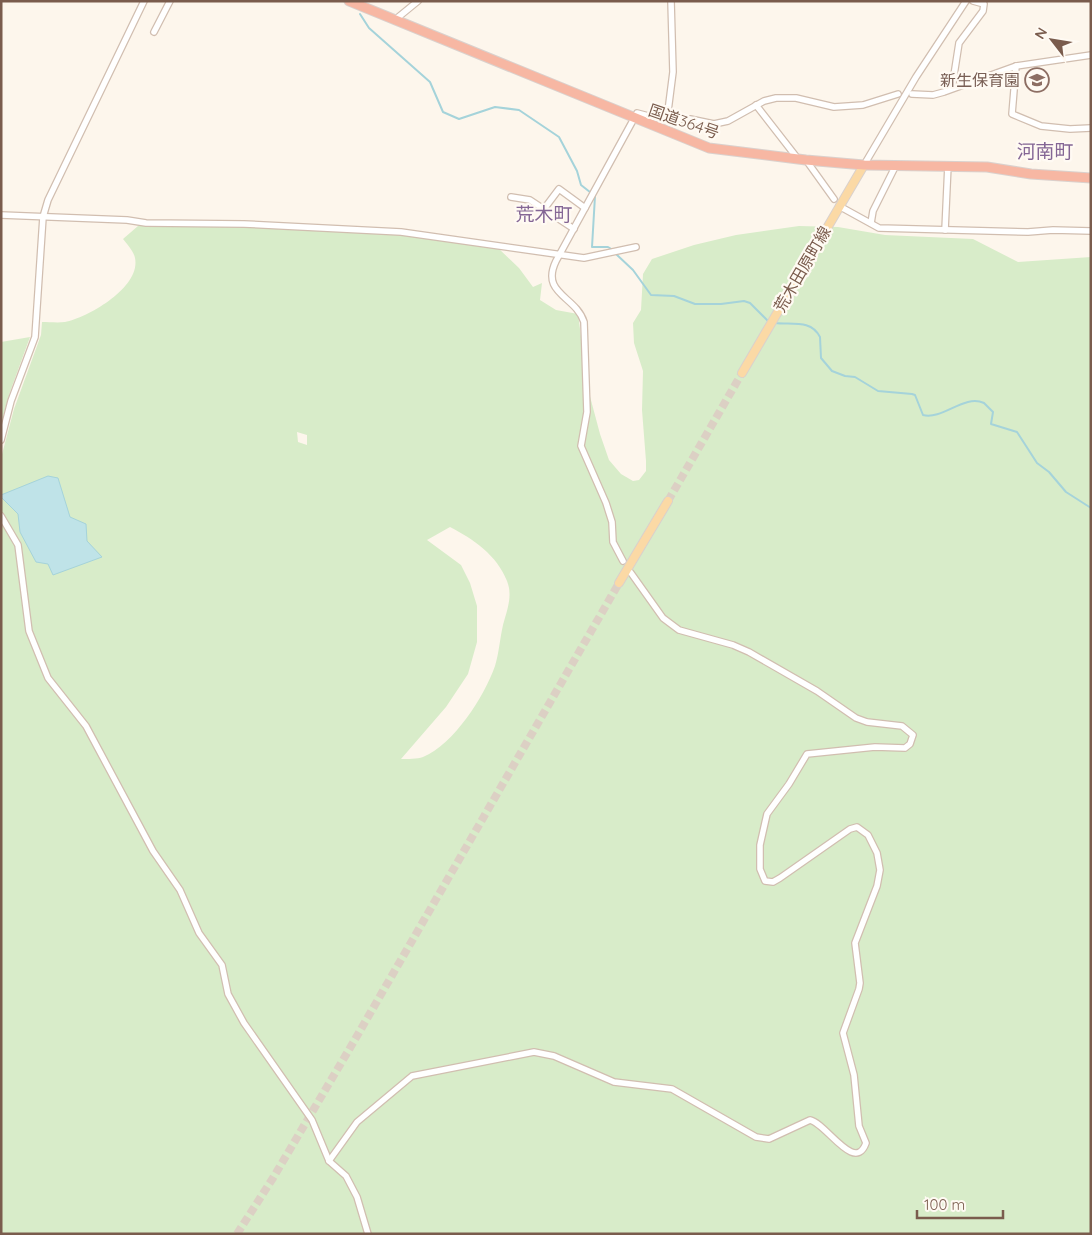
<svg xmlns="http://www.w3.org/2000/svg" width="1092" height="1235" font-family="Quicksand,'Noto Sans JP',sans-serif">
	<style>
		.green { fill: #d8ecc9; fill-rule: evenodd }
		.water { fill: #bfe3e8; stroke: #a5d3da }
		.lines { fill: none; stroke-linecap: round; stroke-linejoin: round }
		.stream { stroke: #a5d3da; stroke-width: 2 }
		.major-tunnel { stroke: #dcd0c4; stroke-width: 8; stroke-dasharray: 8 4; stroke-linecap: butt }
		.minor-casing { stroke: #d1beb0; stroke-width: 8 }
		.major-casing { stroke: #dad1cd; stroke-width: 10 }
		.highway-casing { stroke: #dad1cd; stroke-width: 11 }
		.minor { stroke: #fff; stroke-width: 5.5 }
		.major { stroke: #fbd9a5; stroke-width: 8 }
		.highway { stroke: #f7b7a3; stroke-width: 9 }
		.labels { text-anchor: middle; stroke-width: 4.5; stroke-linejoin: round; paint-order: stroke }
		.education-label { font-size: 16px; fill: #785e54; stroke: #fffaf3; text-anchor: end }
		.street-label { font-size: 16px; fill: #7a5c4d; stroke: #fffaf3 }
		.quarter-label { font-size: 19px; fill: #846695; stroke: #fffaf3 }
	</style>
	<rect width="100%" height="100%" fill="#fdf6ec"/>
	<g class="green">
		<path d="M 229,225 L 385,233 L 498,248 L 519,268 L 533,287 L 542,283 L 540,300 L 556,310 L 578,314 L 588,389 L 600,434 L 609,460 L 621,474 L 633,481 L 639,480 L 646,471 L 646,461 L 642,410 L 643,371 L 634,343 L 633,323 L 641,310 L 643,274 L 652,259 L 694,245 L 736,235 L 799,226 L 838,227 L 885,235 L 973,239 L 1018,262 L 1091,257 L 1091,1234 L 1,1234 L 1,458 L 14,409 L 41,335 L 42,322 C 49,322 58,323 65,322 C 89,317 141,287 135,258 C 134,252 127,244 123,239 L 138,226 ZM 297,432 L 307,435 L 307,445 L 298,442 ZM 450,527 C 473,539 497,555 507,581 C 513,596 507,610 503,625 C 500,638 499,653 495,666 C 484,697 454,744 423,757 C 417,759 408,759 401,759 L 446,707 L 468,674 L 477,642 L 477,606 L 470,583 L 461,565 L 427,540 Z"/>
		<polygon points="30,337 10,392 1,424 1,342"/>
	</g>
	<polygon class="water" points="48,476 58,478 70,517 86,524 87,541 102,557 53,575 48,564 36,562 20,532 18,514 1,497 1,495"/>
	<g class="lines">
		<g class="stream">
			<polyline points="360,14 369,28 430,82 443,112 459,119 495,107 519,110 559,137 577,171 581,185 595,196 592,247 608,247 613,250"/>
			<polyline points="616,254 633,270 651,295 674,296 695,304 721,304 744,301 750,303 768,321"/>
			<path d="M 775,323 C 792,325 811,319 820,337 L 821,358 L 832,371 L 845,376 L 855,377 L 878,391 L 912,394 L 915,395 L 923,415 C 943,420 964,394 984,403 L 993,412 L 991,424 L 1017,432 L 1037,463 L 1049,472 L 1066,492 L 1091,508"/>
		</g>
		<g class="major-tunnel">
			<polyline points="668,501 742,373"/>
			<polyline points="237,1234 273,1178 350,1048 619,583"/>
		</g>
		<g class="minor-casing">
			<g id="minor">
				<polyline points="396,19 418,1"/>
				<polyline points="154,32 170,1"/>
				<polyline points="1016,66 1012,114 1041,126 1070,129 1091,128"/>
				<polyline points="952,88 959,43 983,11 984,4 973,1"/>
				<polyline points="912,94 933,95 944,92 1016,66 1091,55"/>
				<polyline points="756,105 798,159"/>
				<polyline points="667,119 673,72 671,1"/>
				<polyline points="806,160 834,199"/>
				<polyline points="864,165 916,77 966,1"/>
				<polyline points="511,197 530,200 574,229"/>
				<polyline points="839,206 879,228 1028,232 1053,230 1091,231"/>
				<polyline points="544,209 559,189 585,208"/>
				<polyline points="1,215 127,220 146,223 244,224 401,232 584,258 636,247"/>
				<polyline points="871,223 873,211 896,165"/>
				<polyline points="945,230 948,165"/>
				<polyline points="1,440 11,401 35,337 43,217 48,200 144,1"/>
				<polyline points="1,516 18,545 29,631 48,678 86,726 153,851 180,890 199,933 222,965 228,994 244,1023 312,1120 329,1161 346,1176 357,1197 368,1234"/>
				<path d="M 623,561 L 613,542 L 612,522 L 606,503 L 581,446 L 587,412 L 584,322 C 576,296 540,294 556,261 L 637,113 L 660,119 L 690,119 L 714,124 L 728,121 L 764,101 L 776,98 L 796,98 L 834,107 L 863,105 L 898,94"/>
				<path d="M 329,1161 L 357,1122 L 412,1076 L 534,1052 L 554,1056 L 614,1082 L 672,1089 L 756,1137 L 769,1139 L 810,1120 C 826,1123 855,1174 866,1143 L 859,1126 L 854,1075 L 843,1033 L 859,989 L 860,983 L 855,943 L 877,886 L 880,870 L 877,853 L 868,835 L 857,827 L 850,829 L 780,878 L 773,882 L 765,881 L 760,869 L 760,845 L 767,814 L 789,784 L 807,754 L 875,747 L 905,748 L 910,744 L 913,735 L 902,726 L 867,722 L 856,718 L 817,691 L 749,652 L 733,645 L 679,630 L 663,618 L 631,573"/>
			</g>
		</g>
		<g class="major-casing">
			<g id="major">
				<polyline points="742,373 864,165"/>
				<polyline points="619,583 668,501"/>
			</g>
		</g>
		<g class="highway-casing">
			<polyline id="highway" points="349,1 709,148 806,160 864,165 987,167 1031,174 1091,178"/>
		</g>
		<use href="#minor" class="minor"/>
		<use href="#major" class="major"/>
		<use href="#highway" class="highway"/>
	</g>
	<defs>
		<g id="school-ring" transform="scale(1.25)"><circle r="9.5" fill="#fffaf3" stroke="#8d6e63" stroke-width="1.5"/><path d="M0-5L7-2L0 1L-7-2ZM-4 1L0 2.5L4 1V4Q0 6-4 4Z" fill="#8d6e63"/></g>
	</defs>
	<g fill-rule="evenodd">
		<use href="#school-ring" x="1037" y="80"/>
	</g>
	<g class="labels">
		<g class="education-label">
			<text x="1020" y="86">新生保育園</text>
		</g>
		<g class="street-label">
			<text transform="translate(684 121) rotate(19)" y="6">国道364号</text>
			<text transform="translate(802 269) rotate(-60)" y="6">荒木田原町線</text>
		</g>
		<g class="quarter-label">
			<text x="1045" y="158">河南町</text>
			<text x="544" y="221">荒木町</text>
		</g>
	</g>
	<rect width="1092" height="1235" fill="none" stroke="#7a5c4d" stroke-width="5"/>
	<g transform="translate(1052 40) rotate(301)" stroke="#fffaf3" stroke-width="4" paint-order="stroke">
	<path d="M0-4L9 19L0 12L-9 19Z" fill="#7a5c4d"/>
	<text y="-8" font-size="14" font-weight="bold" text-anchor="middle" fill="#7a5c4d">N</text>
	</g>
	<path d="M917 1210v8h86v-8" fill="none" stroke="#7a5c4d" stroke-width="2.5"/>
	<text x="924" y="1210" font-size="15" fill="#7a5c4d" stroke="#fffaf3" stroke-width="4" paint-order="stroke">100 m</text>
</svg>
